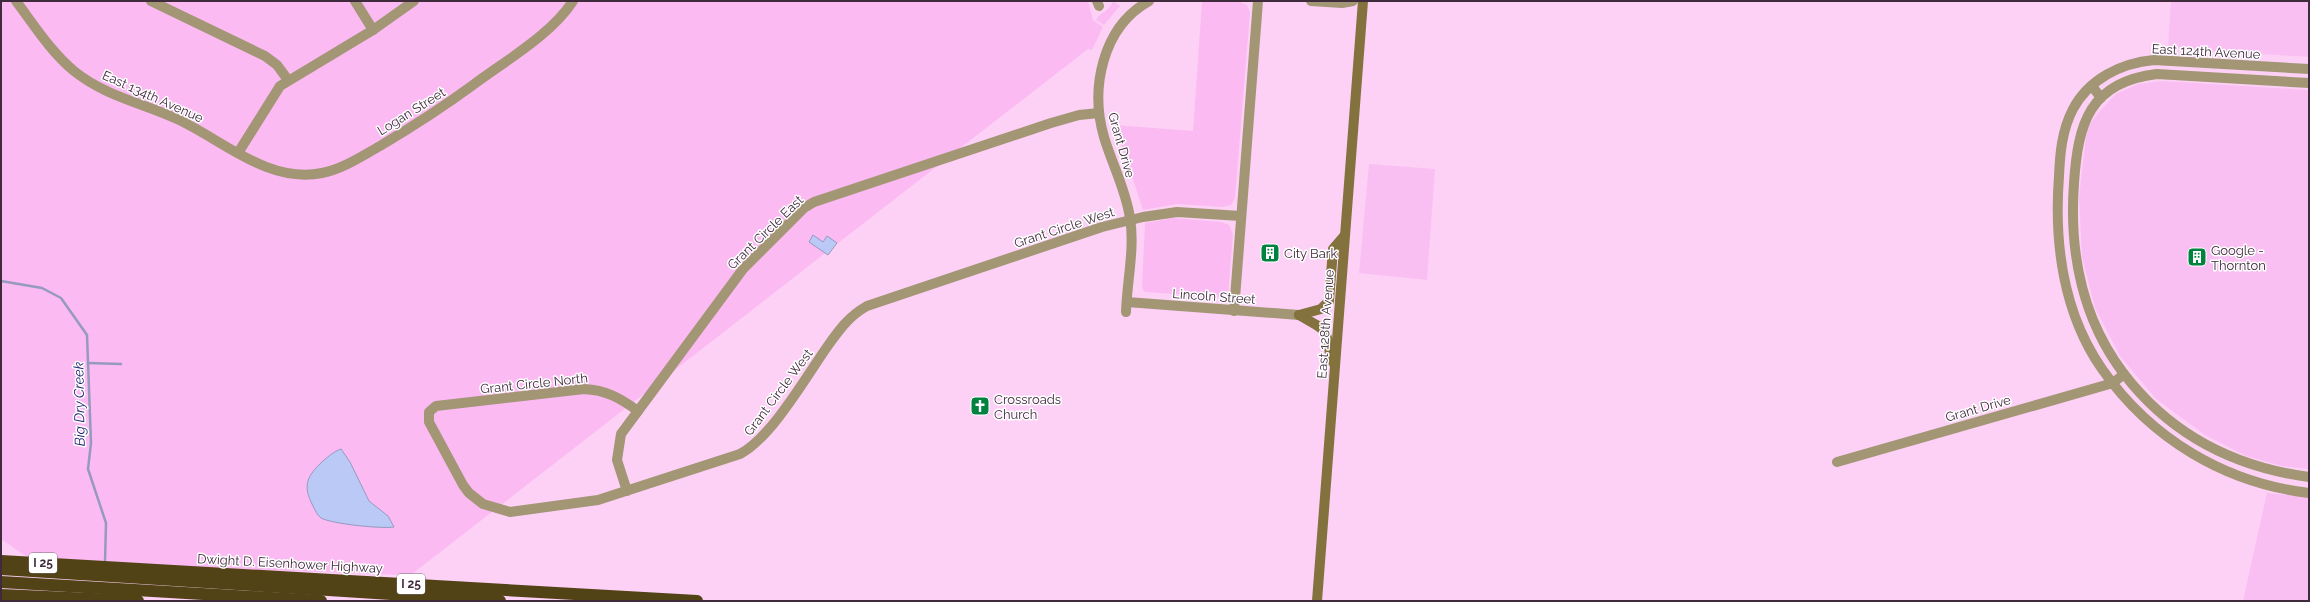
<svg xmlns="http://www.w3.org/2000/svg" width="2310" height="602" font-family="Raleway,sans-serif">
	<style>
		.built { fill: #fabff2 }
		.green { fill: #fbbaf2 }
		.water { fill: #bac9f6; stroke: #959abe }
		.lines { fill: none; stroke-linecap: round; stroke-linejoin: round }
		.stream { stroke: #959abe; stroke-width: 2.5 }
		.minor { stroke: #a29675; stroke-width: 10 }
		.tertiary { stroke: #a29675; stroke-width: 10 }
		.secondary { stroke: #83723e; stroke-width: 10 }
		.motorway { stroke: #524316; stroke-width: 12 }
		.labels { text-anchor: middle; stroke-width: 3; stroke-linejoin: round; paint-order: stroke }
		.shield { fill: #fff; stroke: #796b77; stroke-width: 1 }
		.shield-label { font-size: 12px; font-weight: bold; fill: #402b3d }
		.street-label { font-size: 13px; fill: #402b3d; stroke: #fff }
		.poi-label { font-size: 13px; fill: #402b3d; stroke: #fff; text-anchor: start }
		.water-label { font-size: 14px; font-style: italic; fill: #171c6f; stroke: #fff }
	</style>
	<rect width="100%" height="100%" fill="#fdd1f6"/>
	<g class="built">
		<polygon points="2171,1 2309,1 2309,57 2168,48"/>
		<polygon points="2162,81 2309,90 2309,469 2282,466 2246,456 2205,435 2156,399 2120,356 2095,308 2082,257 2079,197 2087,128 2099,112 2116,94 2138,84"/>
		<polygon points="1369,164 1435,169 1427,280 1359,273"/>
		<polygon points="2267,493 2309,497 2309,601 2243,601"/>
	</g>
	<g class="green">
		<polygon points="1,1 1088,1 1093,20 1103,27 1092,50 1088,49 412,574 404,575 65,563 27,557 1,539"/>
		<path d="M 1113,1 L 1120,6 L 1104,25 L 1096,20 C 1100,12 1109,12 1113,1 Z"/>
		<polygon points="1202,2 1240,2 1247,5 1250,12 1235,198 1231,205 1223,207 1177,204 1143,210 1115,125 1193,131"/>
		<polygon points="1173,218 1221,222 1229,225 1233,234 1228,295 1221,297 1145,292 1142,288 1145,223"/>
	</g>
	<g class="water">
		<polygon points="813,235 823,242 827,236 837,243 828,255 809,242"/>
		<path d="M 341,449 L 350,462 L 369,501 L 388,516 L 394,527 C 382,529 332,524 321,518 C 317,515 315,510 313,506 C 302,485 307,476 323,461 C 329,456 333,452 341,449 Z"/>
	</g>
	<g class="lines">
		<g class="stream">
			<polyline points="1,281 42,288 61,298 87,335 91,443 88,469 106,523 105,563"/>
			<polyline points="88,363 121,364"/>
		</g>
		<g class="minor">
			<path d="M 16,1 C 34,25 51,52 74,71 C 105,96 142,103 177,119 C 223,140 268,184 322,173 C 343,169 362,156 380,146 C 412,127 443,107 473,85 C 505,61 551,35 573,1"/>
			<polyline points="151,1 265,56 277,65 288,80"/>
			<polyline points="355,1 373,30"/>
			<polyline points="1097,1 1099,6"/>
			<polyline points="1311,1 1342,3 1353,1"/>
			<polyline points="2092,86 2101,98"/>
			<polyline points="238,153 280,86 373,30 414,1"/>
			<polyline points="1127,302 1299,315"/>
			<polyline points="1234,311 1258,1"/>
			<path d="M 1126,312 C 1127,281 1135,248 1130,218 C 1126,190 1112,164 1104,137 C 1090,89 1102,27 1149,1"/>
			<path d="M 638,411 C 620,398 606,390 584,389 L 436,406 L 429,412 L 429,422 L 463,485 L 469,493 L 483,504 L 510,512 L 598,500 L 740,454 C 771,438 806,377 827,347 C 839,330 849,316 867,306 L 1102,227 L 1143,217 L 1177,212 L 1241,216"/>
			<polyline points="1837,462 2113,383 2124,374"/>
			<polyline points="627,491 617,460 621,434 743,269 804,208 814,202 1051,123 1079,115 1099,113"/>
		</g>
		<g class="tertiary">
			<path d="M 2309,69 L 2154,60 C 2121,63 2089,79 2073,109 C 2062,130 2060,153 2059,176 C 2054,242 2063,313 2102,369 C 2151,439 2225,483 2309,493"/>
			<path d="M 2309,83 L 2157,74 C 2089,82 2078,124 2074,183 C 2069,251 2082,319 2124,374 C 2171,435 2234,467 2309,477"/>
		</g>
		<g class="secondary">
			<polyline points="1299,315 1321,309 1329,301 1333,249 1345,235"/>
			<path d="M 1299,315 C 1328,332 1326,325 1331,361"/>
			<polyline points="1317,601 1363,1"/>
		</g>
		<g class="motorway">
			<polyline points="1,561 697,601"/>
			<polyline points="1,569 500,601"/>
			<polyline points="1,582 321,601"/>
			<polyline points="1,595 138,601"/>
		</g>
	</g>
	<defs>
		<g id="building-square" transform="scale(1)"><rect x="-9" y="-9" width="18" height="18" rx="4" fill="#00833e" stroke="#fff"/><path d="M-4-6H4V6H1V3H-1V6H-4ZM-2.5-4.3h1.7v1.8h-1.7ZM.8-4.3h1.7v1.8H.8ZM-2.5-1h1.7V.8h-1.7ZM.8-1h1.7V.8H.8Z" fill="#fff"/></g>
		<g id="church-square" transform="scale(1)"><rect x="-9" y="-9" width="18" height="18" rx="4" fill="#00833e" stroke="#fff"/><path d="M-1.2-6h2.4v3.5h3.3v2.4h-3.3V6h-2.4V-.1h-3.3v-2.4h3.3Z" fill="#fff"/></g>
	</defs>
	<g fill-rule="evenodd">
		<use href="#building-square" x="1270" y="253"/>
		<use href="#building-square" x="2197" y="257"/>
		<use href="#church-square" x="980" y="406"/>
	</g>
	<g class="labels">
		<g class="shield">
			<rect x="29" y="553" width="28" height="20" rx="3"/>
			<rect x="397" y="574" width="28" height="20" rx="3"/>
		</g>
		<g class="shield-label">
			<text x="43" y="567">I 25</text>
			<text x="411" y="588">I 25</text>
		</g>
		<g class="street-label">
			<text transform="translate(2206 51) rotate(3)" y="5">East 124th Avenue</text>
			<text transform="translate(153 96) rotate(24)" y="5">East 134th Avenue</text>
			<text transform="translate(411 111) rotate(-32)" y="5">Logan Street</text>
			<text transform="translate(1122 145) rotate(74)" y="5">Grant Drive</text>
			<text transform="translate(1064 227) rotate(-18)" y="5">Grant Circle West</text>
			<text transform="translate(765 232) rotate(-44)" y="5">Grant Circle East</text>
			<text transform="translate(1214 296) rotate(4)" y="5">Lincoln Street</text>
			<text transform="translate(1325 324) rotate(-86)" y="5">East 128th Avenue</text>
			<text transform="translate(534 383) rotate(-6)" y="5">Grant Circle North</text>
			<text transform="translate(778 392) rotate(-53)" y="5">Grant Circle West</text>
			<text transform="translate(1978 408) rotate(-16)" y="5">Grant Drive</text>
			<text transform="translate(290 563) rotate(3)" y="5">Dwight D. Eisenhower Highway</text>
		</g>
		<g class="poi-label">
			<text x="2211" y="255">Google -<tspan x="2211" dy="15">Thornton</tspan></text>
			<text x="1284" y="258">City Bark</text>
			<text x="994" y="404">Crossroads<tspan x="994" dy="15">Church</tspan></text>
		</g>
		<g class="water-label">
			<text transform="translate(79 404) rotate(-91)" y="5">Big Dry Creek</text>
		</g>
	</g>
	<rect width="2310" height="602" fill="none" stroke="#402b3d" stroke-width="4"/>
</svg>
